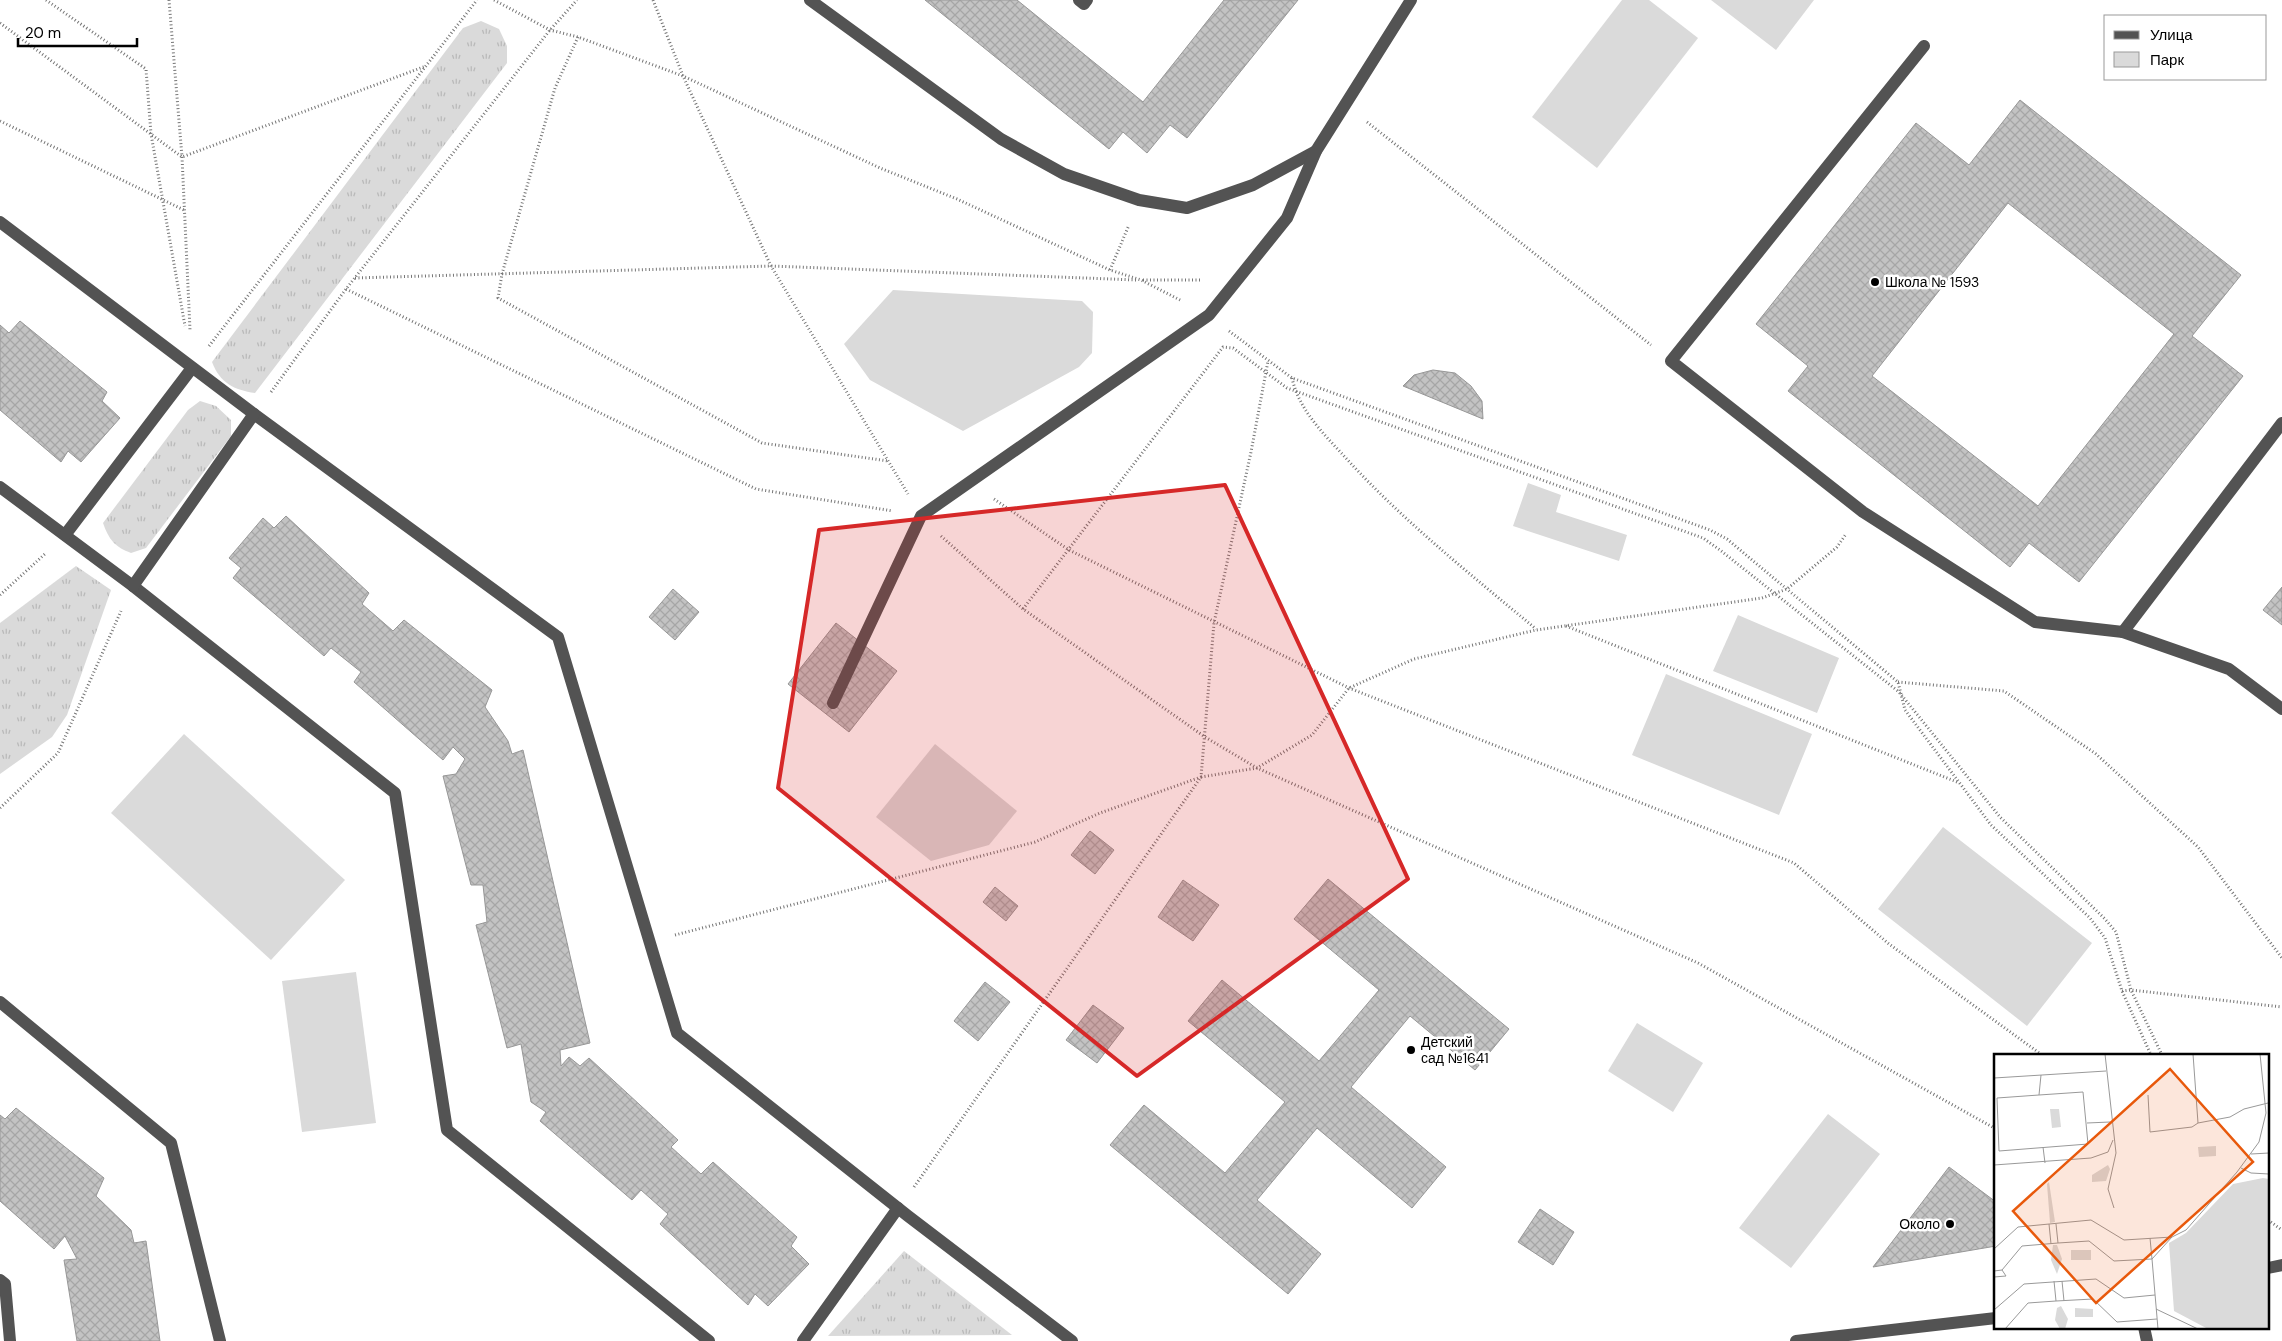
<svg xmlns="http://www.w3.org/2000/svg" width="2282" height="1341" font-family="'DM Sans',sans-serif">
	<style>
		.grass { fill: url(#grass-tufts) }
		.park { fill: #dadada }
		.building { fill: url(#building-cross-hatch); stroke: #979797; fill-rule: evenodd }
		.lines { fill: none; stroke-linecap: round; stroke-linejoin: round }
		.path { stroke: #757575; stroke-width: 3; stroke-dasharray: 1 2.5; stroke-linecap: butt }
		.minor { stroke: #535353; stroke-width: 12 }
		.marked { fill: #d62828; fill-opacity: 0.2; stroke: #d62828; stroke-width: 4; stroke-linejoin: round }
		.poi-dot { fill: #000; stroke: #fff; stroke-width: 2 }
		.labels { text-anchor: middle; stroke-width: 5; stroke-linejoin: round; paint-order: stroke }
		.poi-label { font-size: 14px; fill: #000; stroke: #fff; text-anchor: start }
		.inset-road { fill: none; stroke: #999; stroke-width: 1 }
		.view { fill: #e8590c; fill-opacity: 0.15; stroke: #e8590c; stroke-width: 2.5 }
		.inset-edge { fill: none; stroke: #000; stroke-width: 2.5 }
	</style>
	<defs>
		<pattern id="grass-tufts" width="24" height="20" patternUnits="userSpaceOnUse" patternTransform="scale(1.25)"><rect width="24" height="20" fill="#dadada"/><path d="M3 7l-1-3M5 7V3M7 7l1-3M15 17l-1-3M17 17v-4M19 17l1-3" fill="none" stroke="#b9b9b9"/></pattern>
		<pattern id="building-cross-hatch" width="8" height="8" patternUnits="userSpaceOnUse" patternTransform="scale(1.25)"><rect width="8" height="8" fill="#c3c3c3"/><path d="M0 0l8 8M0 8l8-8" fill="none" stroke="#a6a6a6"/></pattern>
	</defs>
	<rect width="100%" height="100%" fill="#fff"/>
	<g class="grass">
		<path d="M 481,21 L 499,29 L 507,46 L 507,63 L 255,393 C 234,390 220,383 212,362 L 463,28 Z"/>
		<path d="M 200,401 L 216,406 L 231,420 L 231,436 L 146,548 L 131,553 C 115,547 109,540 103,523 L 188,410 Z"/>
		<polygon points="76,566 111,590 67,715 52,737 0,774 0,623"/>
		<polygon points="904,1251 1012,1335 828,1336"/>
	</g>
	<g class="park">
		<polygon points="1622,0 1649,0 1698,38 1597,168 1532,117"/>
		<polygon points="1711,0 1814,0 1776,50"/>
		<polygon points="893,290 1082,301 1093,312 1092,353 1079,367 963,431 870,380 844,344"/>
		<polygon points="1528,483 1561,495 1556,512 1627,535 1619,561 1513,526"/>
		<polygon points="1738,615 1839,658 1817,713 1713,671"/>
		<polygon points="1666,674 1812,734 1779,815 1632,755"/>
		<polygon points="184,734 345,880 271,960 111,813"/>
		<polygon points="935,744 1017,811 989,845 931,861 876,817"/>
		<polygon points="1943,827 2092,943 2027,1026 1878,909"/>
		<polygon points="356,972 376,1123 302,1132 282,981"/>
		<polygon points="1637,1023 1703,1063 1673,1112 1608,1071"/>
		<polygon points="1828,1114 1880,1154 1791,1268 1739,1228"/>
	</g>
	<g class="building">
		<polygon points="925,0 1017,0 1143,102 1224,0 1298,0 1187,138 1170,125 1147,153 1123,132 1109,149"/>
		<path d="M 2020,100 L 2241,275 L 2192,336 L 2243,376 L 2079,582 L 2029,543 L 2010,567 L 1788,391 L 1808,366 L 1756,324 L 1916,123 L 1969,165 ZM 2008,203 L 2174,334 L 2038,506 L 1872,376 Z"/>
		<polygon points="20,321 107,392 102,401 120,418 81,462 68,451 61,462 0,410 0,325 9,333"/>
		<polygon points="1433,370 1455,373 1471,386 1482,401 1483,419 1403,386 1414,375"/>
		<polygon points="286,516 369,593 362,604 393,631 404,620 492,690 485,707 508,741 512,754 523,750 590,1043 560,1050 561,1066 569,1057 580,1066 589,1058 678,1140 671,1147 701,1174 713,1162 797,1237 791,1246 809,1264 768,1306 755,1294 748,1305 660,1224 668,1214 641,1190 632,1200 540,1121 546,1112 531,1102 521,1044 507,1048 476,925 487,922 483,885 471,885 443,776 456,774 465,759 453,747 443,760 354,682 361,672 331,648 324,656 233,578 241,568 229,558 263,518 274,528"/>
		<polygon points="2282,587 2282,625 2263,610"/>
		<polygon points="673,589 699,612 675,640 649,617"/>
		<polygon points="836,623 897,671 849,732 788,684"/>
		<polygon points="1090,831 1114,850 1095,874 1071,855"/>
		<polygon points="1328,879 1509,1029 1475,1070 1410,1016 1351,1087 1446,1167 1412,1208 1317,1128 1257,1200 1321,1254 1288,1294 1110,1145 1144,1105 1225,1173 1285,1102 1188,1021 1222,980 1319,1061 1379,990 1294,919"/>
		<polygon points="1183,880 1219,905 1193,941 1158,917"/>
		<polygon points="995,887 1018,906 1006,921 983,902"/>
		<polygon points="985,982 1010,1002 978,1041 954,1021"/>
		<polygon points="1093,1005 1124,1028 1097,1063 1066,1040"/>
		<polygon points="16,1108 104,1178 96,1196 131,1230 134,1243 146,1241 160,1341 77,1341 64,1260 77,1259 65,1236 54,1249 0,1201 0,1115 5,1119"/>
		<polygon points="1949,1167 1996,1202 1996,1246 1873,1267"/>
		<polygon points="1540,1209 1574,1232 1553,1265 1518,1242"/>
	</g>
	<g class="lines">
		<g class="path">
			<polyline points="46,0 146,69 151,134 185,326"/>
			<polyline points="169,0 182,157 190,330"/>
			<polyline points="494,0 550,30 578,37 683,76 880,168 957,199 1110,270 1141,280 1182,301"/>
			<polyline points="653,0 683,76 771,266 908,494"/>
			<polyline points="0,23 182,157 426,66"/>
			<polyline points="578,37 555,88 502,274 498,298 762,443 888,461"/>
			<polyline points="0,121 184,210"/>
			<polyline points="1367,122 1651,345"/>
			<polyline points="1110,270 1129,225"/>
			<polyline points="355,278 771,266 1137,280"/>
			<polyline points="1143,280 1202,280"/>
			<polyline points="346,289 756,489 893,511"/>
			<polyline points="1229,331 1292,378 1710,530 1727,539 1898,682 1905,710 1991,825 2090,918 2105,938 2122,991 2151,1055"/>
			<polyline points="209,346 477,0"/>
			<path d="M 1292,378 C 1299,410 1323,433 1344,456 C 1402,520 1470,574 1536,629"/>
			<polyline points="271,392 346,289 550,30 577,0"/>
			<polyline points="994,499 1069,550 1349,688 1794,863 1889,944 2042,1055"/>
			<polyline points="941,536 1023,609 1205,737 1257,768 1698,963 1996,1129"/>
			<polyline points="0,595 46,553"/>
			<polyline points="1023,609 1223,347 1233,348 1287,388 1703,538 1720,550 1899,692 2000,817 2105,919 2116,932 2131,990 2162,1055"/>
			<polyline points="1566,626 1957,782"/>
			<polyline points="1898,682 2004,691 2096,754 2198,847 2282,958"/>
			<polyline points="0,808 58,753 121,611"/>
			<polyline points="675,935 1035,842 1100,813 1201,777 1214,623 1251,452 1268,361"/>
			<polyline points="2122,991 2131,990 2282,1007"/>
			<polyline points="914,1187 1201,777 1257,768 1312,735 1349,688 1414,659 1536,630 1762,598 1787,589 1837,547 1846,534"/>
			<polyline points="2268,1220 2282,1230"/>
		</g>
		<g class="minor">
			<polyline points="810,0 1001,139 1064,174 1139,200 1187,208 1253,185 1316,151"/>
			<polyline points="1079,0 1084,4 1087,0"/>
			<polyline points="1924,46 1671,361 1863,512 2035,622 2123,632 2282,423"/>
			<polyline points="0,222 254,414 558,637 677,1033 908,1216 1072,1341"/>
			<polyline points="0,487 133,586 395,793 447,1130 709,1341"/>
			<polyline points="65,535 192,368"/>
			<polyline points="133,586 254,414"/>
			<polyline points="2123,632 2229,669 2282,709"/>
			<polyline points="833,703 921,516 1209,315 1287,218 1316,151 1411,0"/>
			<polyline points="0,1002 171,1143 220,1341"/>
			<polyline points="2268,1268 2282,1265"/>
			<polyline points="0,1280 5,1284 10,1341"/>
			<polyline points="2144,1327 2147,1341"/>
			<polyline points="803,1341 898,1208"/>
			<polyline points="1796,1341 1996,1318"/>
		</g>
	</g>
	<path class="marked" d="M 1225,485 L 1408,879 L 1137,1076 L 778,788 L 819,530 Z"/>
	<g class="poi-dot">
		<circle cx="1875" cy="282" r="5"/>
		<circle cx="1411" cy="1050" r="5"/>
		<circle cx="1950" cy="1224" r="5"/>
	</g>
	<g class="labels">
		<g class="poi-label">
			<text x="1885" y="287">Школа № 1593</text>
			<text x="1421" y="1047">Детский<tspan x="1421" dy="16">сад №1641</tspan></text>
			<text x="1940" y="1229" text-anchor="end">Около</text>
		</g>
	</g>
	<g transform="translate(1994 1054)">
		<rect width="275" height="275" fill="#fff"/>
		<path d="M 55,128 L 61,168 L 56,169 L 53,130 ZM 59,191 L 63,191 L 68,205 L 63,220 L 57,206 ZM 67,252 L 74,265 L 71,275 L 66,275 L 61,266 L 63,254 Z" fill="#dadada"/>
		<path d="M 56,55 L 65,55 L 67,73 L 58,74 ZM 222,92 L 222,102 L 205,103 L 204,93 ZM 114,111 L 116,115 L 112,127 L 98,128 L 98,121 ZM 269,124 L 275,125 L 275,275 L 214,275 L 180,257 L 175,189 L 192,179 L 239,130 ZM 77,196 L 97,196 L 97,206 L 77,206 ZM 81,254 L 99,255 L 99,263 L 81,263 Z" fill="#dadada"/>
		<path class="inset-road" d="M 111,0 L 122,99 L 114,135 L 120,154M 0,24 L 112,17M 45,41 L 89,38 L 94,90 L 5,97 L 3,44 L 45,41 L 47,21M 154,41 L 156,78 L 198,73 L 204,69 L 199,0M 93,69 L 116,68M 204,69 L 236,63 L 250,55 L 274,49M 49,93 L 51,109M 257,100 L 275,99M 0,111 L 97,104 L 114,98 L 119,86M 247,114 L 257,119 L 275,120M 55,170 L 57,190M 62,170 L 64,189M 0,195 L 24,173 L 97,166 L 130,186 L 178,183M 0,217 L 8,216 L 28,192 L 64,189 L 95,187 L 120,207 L 158,205 L 156,184M 0,223 L 12,222 L 8,216M 60,227 L 62,247M 68,227 L 70,247M 162,255 L 204,275M 0,256 L 30,230 L 102,225 L 130,244 L 161,241M 11,275 L 34,249 L 62,247 L 99,245 L 123,268 L 163,265M 164,275 L 158,205 L 178,183 L 192,176 L 243,118 L 265,88 L 272,59 L 266,0"/>
		<path class="view" d="M 176,15 L 259,108 L 102,249 L 19,157 Z"/>
		<rect width="275" height="275" class="inset-edge"/>
	</g>
	<rect x="2104" y="15" width="162" height="65" fill="#ffffff" stroke="#999999"/>
	<rect x="2114" y="31" width="25" height="8" fill="#535353" stroke="#999999"/>
	<text x="2150" y="40" font-size="15" fill="#000000">Улица</text>
	<rect x="2114" y="52" width="25" height="15" fill="#dadada" stroke="#999999"/>
	<text x="2150" y="65" font-size="15" fill="#000000">Парк</text>
	<path d="M18 38v8h119v-8" fill="none" stroke="#000000" stroke-width="2.5"/>
	<text x="25" y="38" font-size="15" fill="#000000" stroke="#ffffff" stroke-width="4" paint-order="stroke">20 m</text>
</svg>
